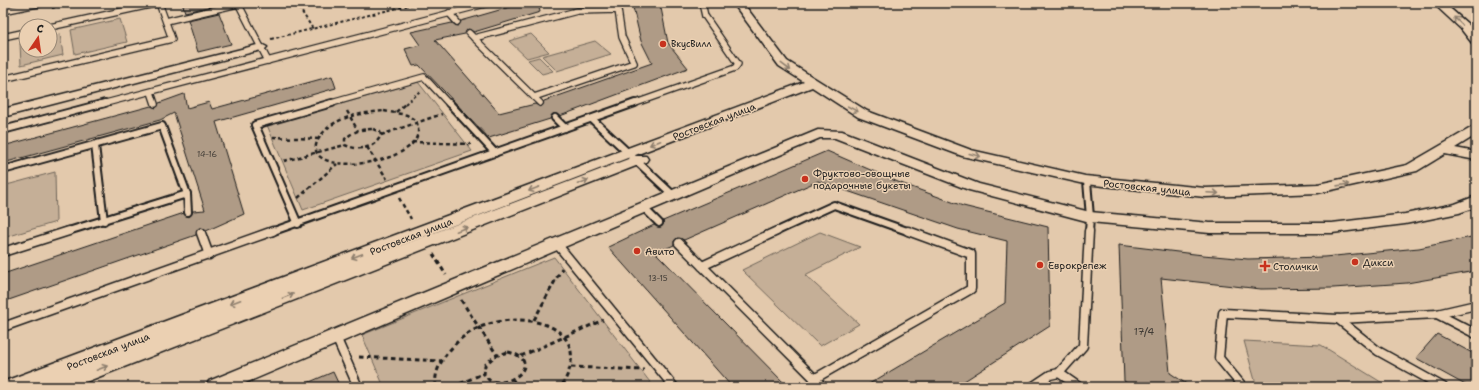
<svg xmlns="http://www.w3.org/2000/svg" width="1479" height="390" font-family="'Shantell Sans',sans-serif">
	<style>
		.green { fill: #c5af97; stroke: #70665a }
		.building { fill: #af9b86; stroke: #1c1c1c }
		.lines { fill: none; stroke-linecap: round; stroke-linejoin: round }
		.lane-far2-casing { stroke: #1c1c1c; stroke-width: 8 }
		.lane-far1-casing { stroke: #1c1c1c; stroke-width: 10 }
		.lane-casing { stroke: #1c1c1c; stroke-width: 11 }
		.street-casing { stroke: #1c1c1c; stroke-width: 3 }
		.path-far2 { stroke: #1c1c1c; stroke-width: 2; stroke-dasharray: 3 2.5; stroke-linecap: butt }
		.path-far1 { stroke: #1c1c1c; stroke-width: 2.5; stroke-dasharray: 4 3; stroke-linecap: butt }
		.path { stroke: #1c1c1c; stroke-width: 3; stroke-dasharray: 4.5 3.5; stroke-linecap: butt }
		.lane-far2 { stroke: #ebd0b2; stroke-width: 5.5 }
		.lane-far1 { stroke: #ebd0b2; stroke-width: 6 }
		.lane { stroke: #ebd0b2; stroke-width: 8 }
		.street { fill: #ebd0b2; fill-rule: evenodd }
		.oneway { stroke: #8e7f6e }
		.poi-dot { fill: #c8321e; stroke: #ebd0b2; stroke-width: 1.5 }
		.labels { text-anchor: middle; stroke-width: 3; stroke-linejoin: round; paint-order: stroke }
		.number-label { font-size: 8px; fill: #413c36 }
		.far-poi-label { font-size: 9px; fill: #1c1c1c; stroke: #ebd0b2; text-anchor: start }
		.street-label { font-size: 10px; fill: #1c1c1c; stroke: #ebd0b2 }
		.poi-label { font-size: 10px; fill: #1c1c1c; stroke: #ebd0b2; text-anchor: start }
		.near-number-label { font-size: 10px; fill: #413c36 }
	</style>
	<rect width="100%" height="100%" fill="#e3c9ac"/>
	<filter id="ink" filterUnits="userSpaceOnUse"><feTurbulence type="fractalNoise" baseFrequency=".025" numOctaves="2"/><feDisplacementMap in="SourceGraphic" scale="8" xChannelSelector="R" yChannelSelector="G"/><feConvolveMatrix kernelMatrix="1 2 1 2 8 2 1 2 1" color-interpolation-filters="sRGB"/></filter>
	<g filter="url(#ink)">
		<g class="green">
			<polygon points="120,19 127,42 75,54 71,30"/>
			<polygon points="60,34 63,55 21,65 20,43 26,42 26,50 50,50 50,36"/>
			<polygon points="531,34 549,52 527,58 509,41"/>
			<polygon points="595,41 611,54 557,71 542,56"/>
			<polygon points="539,57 553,71 542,74 528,60"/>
			<polygon points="418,82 472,151 303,210 267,125"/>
			<polygon points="55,172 56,222 3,238 3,186"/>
			<polygon points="820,232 860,247 805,275 859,324 820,346 742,270"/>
			<polygon points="554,257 653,386 651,387 384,387 362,335"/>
			<polygon points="1244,341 1321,345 1389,387 1260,387 1256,384"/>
		</g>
		<g class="building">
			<polygon points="182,3 212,3 213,6 185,12"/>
			<polygon points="524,3 538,3 540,12 474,32 468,29 465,34 435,40 499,113 535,104 541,107 544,101 652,63 641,41 632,3 660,3 668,43 688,68 560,116 553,114 550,119 489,138 419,65 413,66 405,49 420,45 411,32 452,23 458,26 461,21"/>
			<polygon points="219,13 231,44 198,52 188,20"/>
			<polygon points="332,76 336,88 216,122 244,214 206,231 202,228 199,228 196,235 3,302 3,274 184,213 189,217 193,211 205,210 174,113 160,120 3,163 3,146 151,106 156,108 159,103 184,94 187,108 209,102 212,109"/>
			<polygon points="827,151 898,182 963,206 1048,227 1050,326 955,387 864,387 1005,303 1007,241 958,229 818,181 684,240 677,238 674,241 674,245 656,253 788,387 732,387 608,247 654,225 661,227 663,225 663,221"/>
			<polygon points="1476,236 1476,271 1407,283 1333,288 1261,289 1161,278 1170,373 1191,387 1133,387 1124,381 1119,245 1203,255 1248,259 1324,257 1419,248"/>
			<polygon points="1437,334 1476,355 1476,387 1469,387 1416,358"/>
			<polygon points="333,372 340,387 298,387"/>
		</g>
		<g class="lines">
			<g class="lane-far2-casing">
				<g id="lane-far2">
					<polyline points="238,3 268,61"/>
					<polyline points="3,11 42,3"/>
					<polyline points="449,13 457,22"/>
					<polyline points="166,21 238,4"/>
					<polyline points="50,27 159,3"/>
					<polyline points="469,33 540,103"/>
					<polyline points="3,37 26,32"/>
					<polyline points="474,38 577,11 618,10 622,37 634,63 534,97"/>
					<polyline points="3,79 172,39 159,3"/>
					<polyline points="151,92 155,104"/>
					<polyline points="102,104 489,3"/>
					<polyline points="328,104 424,77 449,104"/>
					<polyline points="633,104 735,68 738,64 705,16 702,3"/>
				</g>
			</g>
			<g class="lane-far1-casing">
				<g id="lane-far1">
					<polyline points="449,103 495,153"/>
					<polyline points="555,118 565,128"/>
					<polyline points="592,119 673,195"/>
					<polyline points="3,130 105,103"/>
					<polyline points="95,145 104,221"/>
					<polyline points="3,170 162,126 187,194 188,212"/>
					<polyline points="1087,181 1090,217 1089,232"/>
					<polyline points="644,208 659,223"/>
					<polyline points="298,224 255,125 332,103"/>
					<polyline points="65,232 187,194"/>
					<polyline points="271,232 635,103"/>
					<polyline points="775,232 834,205 910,232"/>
				</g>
			</g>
			<g class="lane-casing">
				<g id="lane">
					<polyline points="201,233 209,255"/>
					<polyline points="679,243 823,387"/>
					<polyline points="557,244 674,387"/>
					<polyline points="3,252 69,231"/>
					<polyline points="702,266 777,231"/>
					<polyline points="1437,314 1476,334"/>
					<polyline points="1338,319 1378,351 1443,387"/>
					<polyline points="3,327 273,231"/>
					<polyline points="336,337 358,387"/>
					<polyline points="1059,373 1079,387"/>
					<polyline points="814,379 971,289 971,254 908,231"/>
					<polyline points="1032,387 1050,375 1059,373 1083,346 1089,231"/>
					<polyline points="1243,387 1219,358 1223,313 1338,319 1437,314 1476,305"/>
				</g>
			</g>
			<g class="street-casing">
				<g id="street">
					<polygon points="733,3 743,3 787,61 867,111 971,150 1085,176 1205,188 1318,184 1407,165 1476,125 1476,135 1455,148 1476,152 1476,160 1445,154 1417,171 1318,193 1205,197 1085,184 962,156 858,117 812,87 376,255 636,156 646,156 648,159 646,162 73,387 42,387 44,383 33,387 3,387 5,381 804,82 779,66"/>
					<polygon points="1433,3 1444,3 1469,25 1476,34 1476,44 1472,43 1461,29"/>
					<polygon points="261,44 267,47 265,49 3,117 3,109"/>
					<polygon points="818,130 842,131 979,184 1090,212 1210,223 1332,223 1405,214 1455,204 1476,196 1476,207 1459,213 1405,224 1332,233 1210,233 1090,222 969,190 835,138 820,138 236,387 206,387 209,381"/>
				</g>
			</g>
			<g class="path-far2">
				<polyline points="296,3 313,29"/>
				<polyline points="52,8 75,3"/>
				<polyline points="271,39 418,3"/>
				<polyline points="405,104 420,91"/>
			</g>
			<g class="path-far1">
				<polyline points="347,111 358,131"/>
				<path d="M 384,111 L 407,115 L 416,121 C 438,168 283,182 322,134 C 336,116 363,113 384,111 Z"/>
				<polyline points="396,112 406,103"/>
				<path d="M 373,129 L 380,132 L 381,135 C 375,149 358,151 345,145 L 345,139 C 353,131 362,129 373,129 Z"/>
				<polyline points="381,135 442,114"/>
				<polyline points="273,137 319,139"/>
				<polyline points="412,142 471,144"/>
				<polyline points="367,147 387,179"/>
				<polyline points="284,161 345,145"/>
				<polyline points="298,198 337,164"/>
				<polyline points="399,198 411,219"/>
			</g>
			<g class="path">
				<polyline points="433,254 446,275"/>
				<polyline points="461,300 497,355"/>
				<polyline points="534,320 562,268"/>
				<path d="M 508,352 C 544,360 512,390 489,380 L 484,374 L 485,365 L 495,356 Z"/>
				<polyline points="521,356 603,320"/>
				<polyline points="359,357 442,361"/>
				<polyline points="571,367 644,370"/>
				<polyline points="513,380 517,387"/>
				<path d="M 436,387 C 434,373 440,362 449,351 C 458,340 469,331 483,326 C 528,309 598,328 561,387"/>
				<polyline points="453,387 484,373"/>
			</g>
			<use href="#lane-far2" class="lane-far2"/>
			<use href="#lane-far1" class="lane-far1"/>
			<use href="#lane" class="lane"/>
			<use href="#street" class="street"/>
		</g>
		<defs><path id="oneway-shaft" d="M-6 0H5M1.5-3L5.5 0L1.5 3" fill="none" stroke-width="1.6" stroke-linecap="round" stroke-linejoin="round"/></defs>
		<g class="oneway">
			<use href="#oneway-shaft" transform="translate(1458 21) rotate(-136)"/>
			<use href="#oneway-shaft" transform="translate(786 67) rotate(37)"/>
			<use href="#oneway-shaft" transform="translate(853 109) rotate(28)"/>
			<use href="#oneway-shaft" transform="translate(655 143) rotate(159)"/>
			<use href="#oneway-shaft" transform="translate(975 155) rotate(15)"/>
			<use href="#oneway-shaft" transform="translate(583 182) rotate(-21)"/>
			<use href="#oneway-shaft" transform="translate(1343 185) rotate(-8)"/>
			<use href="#oneway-shaft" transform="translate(534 189) rotate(159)"/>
			<use href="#oneway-shaft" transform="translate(1213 193) rotate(3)"/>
			<use href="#oneway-shaft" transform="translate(462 229) rotate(-21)"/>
			<use href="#oneway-shaft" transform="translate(357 256) rotate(159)"/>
			<use href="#oneway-shaft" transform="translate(288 296) rotate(-21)"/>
			<use href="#oneway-shaft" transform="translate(235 302) rotate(159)"/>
			<use href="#oneway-shaft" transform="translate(102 368) rotate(-21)"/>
		</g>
	</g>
	<g class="poi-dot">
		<circle cx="663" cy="44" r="4"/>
		<circle cx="805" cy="179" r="4"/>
		<circle cx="637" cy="251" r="4"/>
		<circle cx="1355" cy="262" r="4"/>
		<circle cx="1040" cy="265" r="4"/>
		<path d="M1263 260h4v4h4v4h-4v4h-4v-4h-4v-4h4z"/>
	</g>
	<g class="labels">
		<g class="number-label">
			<text x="207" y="157">14-16</text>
			<text x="658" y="281">13-15</text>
		</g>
		<g class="far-poi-label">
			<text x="671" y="47">ВкусВилл</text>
		</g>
		<g class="street-label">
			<text transform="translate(714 121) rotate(-21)" y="4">Ростовская улица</text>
			<text transform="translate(1147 187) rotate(6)" y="4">Ростовская улица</text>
			<text transform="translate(411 236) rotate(-21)" y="4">Ростовская улица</text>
			<text transform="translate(108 351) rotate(-21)" y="4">Ростовская улица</text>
		</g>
		<g class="poi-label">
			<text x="813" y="177">Фруктово-овощные<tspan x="813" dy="12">подарочные букеты</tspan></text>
			<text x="645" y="255">Авито</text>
			<text x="1363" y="266">Дикси</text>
			<text x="1048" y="269">Еврокрепеж</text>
			<text x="1273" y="270">Столички</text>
		</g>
		<g class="near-number-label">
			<text x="1144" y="335">17/4</text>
		</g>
	</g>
	<rect width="1479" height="390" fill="none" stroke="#ebd0b2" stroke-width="16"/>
	<rect x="8" y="8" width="1463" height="374" fill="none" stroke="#1c1c1c" stroke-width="1.5" filter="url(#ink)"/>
	<g transform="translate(38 38) rotate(13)"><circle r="19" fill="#ebd0b2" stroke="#988876"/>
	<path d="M0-3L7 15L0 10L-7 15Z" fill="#c8321e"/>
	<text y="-6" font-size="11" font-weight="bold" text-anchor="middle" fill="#1c1c1c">С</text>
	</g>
</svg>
